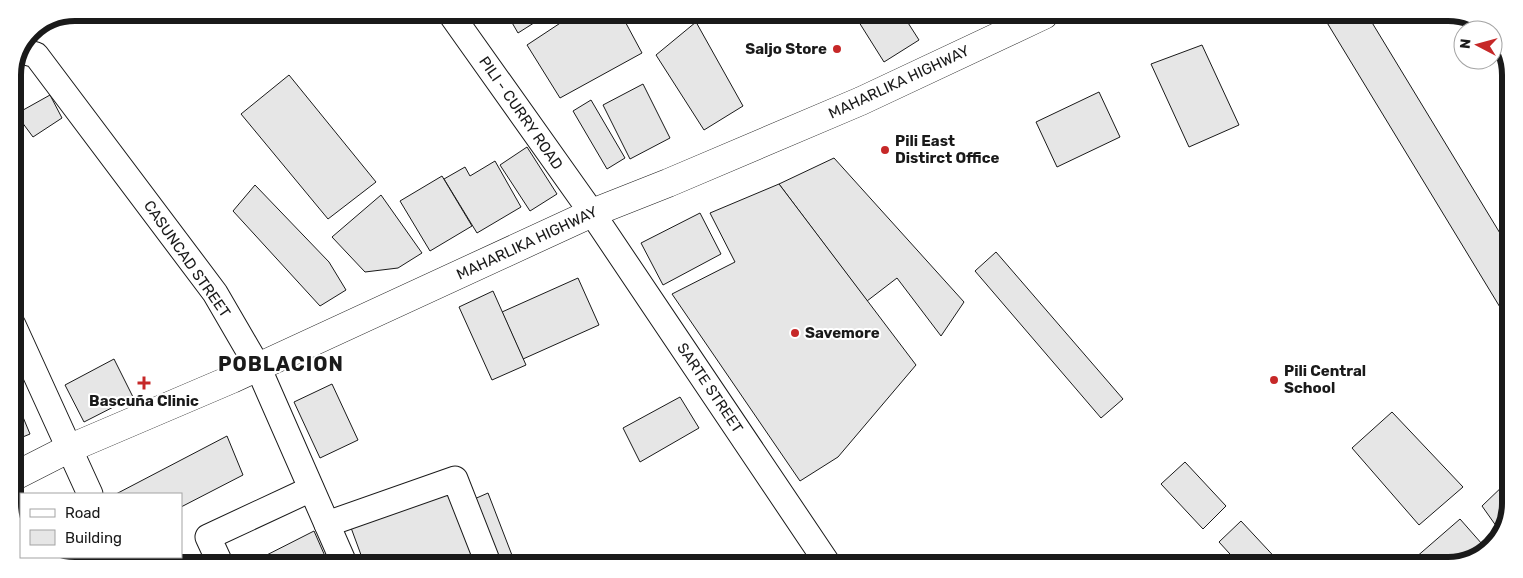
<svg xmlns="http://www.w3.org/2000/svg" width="1523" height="578" font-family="Rubik,sans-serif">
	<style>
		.building { fill: #e6e6e6; stroke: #1a1a1a }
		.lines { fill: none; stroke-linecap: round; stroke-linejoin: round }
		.minor-casing { stroke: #1a1a1a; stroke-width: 27 }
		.major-casing { stroke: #1a1a1a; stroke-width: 29 }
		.minor { stroke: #fff; stroke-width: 25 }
		.major { stroke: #fff; stroke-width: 28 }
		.poi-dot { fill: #c62828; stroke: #fff; stroke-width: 2 }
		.labels { text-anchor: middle; stroke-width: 4; stroke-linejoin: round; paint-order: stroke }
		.poi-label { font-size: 15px; font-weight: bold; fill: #1a1a1a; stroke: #fff; text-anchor: start }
		.street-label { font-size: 15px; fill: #1a1a1a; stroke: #fff }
		.district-label { font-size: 20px; font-weight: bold; letter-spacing: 1px; fill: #1a1a1a; stroke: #fff }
		.rim { fill: none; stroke: #1a1a1a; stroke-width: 6 }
	</style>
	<rect width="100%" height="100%" fill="#fff"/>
	<g class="building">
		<polygon points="507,14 548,14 518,33"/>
		<polygon points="574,14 621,14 642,53 560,98 527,45"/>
		<polygon points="865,14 903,15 919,40 884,62 857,19"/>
		<polygon points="1323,16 1368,16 1509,248 1509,322"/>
		<polygon points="696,22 743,106 704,130 656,55"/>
		<polygon points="1202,45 1239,125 1189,147 1151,64"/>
		<polygon points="289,75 376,182 328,219 241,114"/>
		<polygon points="643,84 670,138 630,159 603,105"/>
		<polygon points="1099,92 1120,137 1057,167 1036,122"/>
		<polygon points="50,95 62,118 33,137 16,114"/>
		<polygon points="591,100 625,158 607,169 573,111"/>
		<polygon points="527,147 557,194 530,211 500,165"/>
		<polygon points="834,158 964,302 941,336 897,278 867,301 779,184"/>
		<polygon points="495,161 521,207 477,233 444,179 465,167 470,176"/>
		<polygon points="442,176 472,226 430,251 400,201"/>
		<polygon points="779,184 916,365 838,457 800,481 672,294 735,262 710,213"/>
		<polygon points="255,185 329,262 346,290 320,306 233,211"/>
		<polygon points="381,195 422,253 398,268 365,272 332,237"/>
		<polygon points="700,213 721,254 663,285 641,243"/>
		<polygon points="996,252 1123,399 1101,418 975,271"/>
		<polygon points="578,278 599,325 523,359 502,312"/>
		<polygon points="493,291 526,365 492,380 459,307"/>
		<polygon points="114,359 133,397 84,422 65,385"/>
		<polygon points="332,384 358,440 320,458 294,402"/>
		<polygon points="13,393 30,434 13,441"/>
		<polygon points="680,397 699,428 640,462 623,428"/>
		<polygon points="1392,412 1463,487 1419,525 1352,448"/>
		<polygon points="227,436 243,475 181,507 181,494 116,494"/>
		<polygon points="1185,462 1226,506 1203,529 1161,484"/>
		<polygon points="1507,482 1507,523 1499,530 1482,506"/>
		<polygon points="450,488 479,563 364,563 350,525"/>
		<polygon points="488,493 515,563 497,563 472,500"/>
		<polygon points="1460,519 1482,544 1463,561 1448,565 1407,565"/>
		<polygon points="1241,521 1282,565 1240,565 1219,542"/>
		<polygon points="314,531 328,563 251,563"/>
		<polygon points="181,555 185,562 145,562 142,557 181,557"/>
	</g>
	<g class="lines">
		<g class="minor-casing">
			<g id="minor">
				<polyline points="450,13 592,213 828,564"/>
				<polyline points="22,51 36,55 215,293 258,367 344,563"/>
				<polyline points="13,325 90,494"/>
				<polyline points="327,524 455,479 488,563"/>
				<polyline points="120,557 123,562"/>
				<polyline points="220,563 208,537 311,489"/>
			</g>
		</g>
		<g class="major-casing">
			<polyline id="major" points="13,477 68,449 232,379 592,213 668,183 861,101 1044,15"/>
		</g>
		<use href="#minor" class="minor"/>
		<use href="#major" class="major"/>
	</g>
	<g class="poi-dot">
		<circle cx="837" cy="49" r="5"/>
		<circle cx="885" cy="150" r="5"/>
		<circle cx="795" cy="333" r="5"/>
		<circle cx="1274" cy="380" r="5"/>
		<path d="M141.5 375.5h5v5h5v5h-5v5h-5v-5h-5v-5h5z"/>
	</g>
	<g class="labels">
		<g class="poi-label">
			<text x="827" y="54" text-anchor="end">Saljo Store</text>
			<text x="895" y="146">Pili East<tspan x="895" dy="17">Distirct Office</tspan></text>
			<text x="805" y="338">Savemore</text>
			<text x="1284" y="376">Pili Central<tspan x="1284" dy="17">School</tspan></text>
			<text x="144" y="406" text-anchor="middle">Bascuña Clinic</text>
		</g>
		<g class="street-label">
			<text transform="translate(899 82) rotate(-25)" y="5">MAHARLIKA HIGHWAY</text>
			<text transform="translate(521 113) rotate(55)" y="5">PILI - CURRY ROAD</text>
			<text transform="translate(527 243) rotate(-25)" y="5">MAHARLIKA HIGHWAY</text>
			<text transform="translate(187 259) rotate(55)" y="5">CASUNCAD STREET</text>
			<text transform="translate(710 388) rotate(56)" y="5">SARTE STREET</text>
		</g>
		<g class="district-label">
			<text x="281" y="371">POBLACION</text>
		</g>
	</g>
	<path d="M0 0H1523V578H0ZM75 21H1448A54 54 0 0 1 1502 75V503A54 54 0 0 1 1448 557H75A54 54 0 0 1 21 503V75A54 54 0 0 1 75 21Z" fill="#fff" fill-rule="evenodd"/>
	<path class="rim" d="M75 21H1448A54 54 0 0 1 1502 75V503A54 54 0 0 1 1448 557H75A54 54 0 0 1 21 503V75A54 54 0 0 1 75 21Z"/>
	<rect x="20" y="493" width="162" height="65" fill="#ffffff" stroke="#a3a3a3"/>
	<rect x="30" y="509" width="25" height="8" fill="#ffffff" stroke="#a3a3a3"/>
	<text x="65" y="518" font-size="15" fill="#1a1a1a">Road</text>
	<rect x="30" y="530" width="25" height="15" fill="#e6e6e6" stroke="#a3a3a3"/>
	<text x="65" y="543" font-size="15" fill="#1a1a1a">Building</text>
	<g transform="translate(1478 45) rotate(276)"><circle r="24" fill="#ffffff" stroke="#a3a3a3"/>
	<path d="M0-4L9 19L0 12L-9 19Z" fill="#c62828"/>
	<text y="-8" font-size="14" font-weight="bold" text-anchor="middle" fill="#1a1a1a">N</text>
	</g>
</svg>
